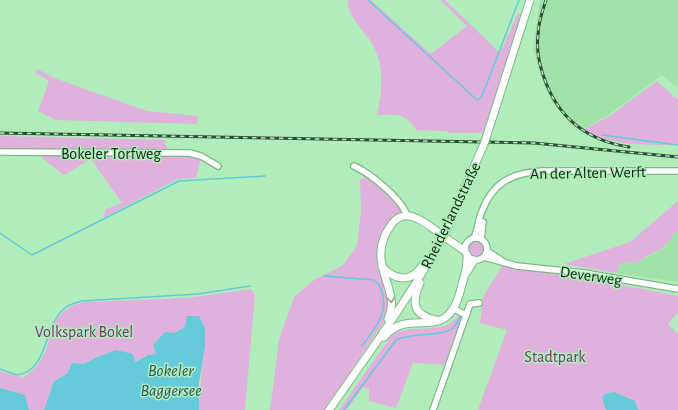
<svg xmlns="http://www.w3.org/2000/svg" width="678" height="410" font-family="'Alegreya Sans',sans-serif">
	<style>
		.built { fill: #a0e2aa }
		.green { fill: #e1b1de }
		.water { fill: #65cada }
		.lines { fill: none; stroke-linecap: round; stroke-linejoin: round }
		.stream { stroke: #65cada; stroke-width: 1.5 }
		.minor-casing { stroke: #7eb888; stroke-width: 8 }
		.major-casing { stroke: #7eb888; stroke-width: 9 }
		.minor { stroke: #fff; stroke-width: 5.5 }
		.major { stroke: #fff; stroke-width: 7 }
		.rail-casing { stroke: #2f4d35; stroke-width: 3 }
		.rail { stroke: #b1edba; stroke-width: 1.5; stroke-dasharray: 4.5; stroke-linecap: butt }
		.major-bridge-casing { stroke: #7eb888; stroke-width: 9; stroke-linecap: butt }
		.major-bridge { stroke: #fff; stroke-width: 7 }
		.oneway { stroke: #939d95 }
		.labels { text-anchor: middle; stroke-width: 3; stroke-linejoin: round; paint-order: stroke }
		.street-label { font-size: 16px; fill: #0f2614; stroke: #b1edba }
		.park-label { font-size: 16px; fill: #763373; stroke: #b1edba }
		.water-label { font-size: 17px; font-style: italic; fill: #2b585f; stroke: #b1edba }
	</style>
	<rect width="100%" height="100%" fill="#b1edba"/>
	<g class="built">
		<polygon points="540,0 678,0 678,88 662,75 610,114 580,131 573,127 552,102 544,85 533,50"/>
		<polygon points="678,229 678,282 616,273 620,263 638,262 664,248"/>
	</g>
	<g class="green">
		<path d="M 348,0 L 371,0 L 431,54 L 467,26 L 440,0 L 445,0 L 500,53 L 518,13 L 523,16 L 483,133 L 449,133 L 446,131 L 416,130 C 405,112 396,115 377,115 C 382,92 385,67 373,45 C 366,32 346,16 348,0 Z"/>
		<polygon points="37,69 57,79 147,111 198,116 197,124 56,120 38,111 49,81 35,73"/>
		<path d="M 657,81 L 678,100 L 678,145 C 647,145 611,146 583,130 L 611,115 Z"/>
		<polygon points="0,136 165,140 167,150 0,149"/>
		<polygon points="41,155 189,155 201,158 196,178 178,179 103,218 106,209 122,203 91,159 64,175 42,158"/>
		<polygon points="366,176 400,206 403,214 396,217 378,253 378,262 390,302 387,317 325,410 270,410 279,340 294,297 314,280 342,266 357,246 361,210 360,180"/>
		<polygon points="678,201 678,229 664,247 637,262 620,263 616,273 564,264 630,242"/>
		<circle cx="476" cy="249" r="8"/>
		<polygon points="502,266 608,282 678,296 678,312 668,324 678,334 678,410 478,410 507,330 480,323 483,297"/>
		<path d="M 251,289 L 255,295 L 245,410 L 199,410 C 199,382 205,355 205,328 L 185,327 L 174,333 L 156,354 L 148,355 L 134,362 L 95,358 L 84,364 L 72,363 L 67,374 L 54,381 L 44,410 L 29,410 L 25,395 L 0,388 L 0,371 L 23,378 C 28,374 35,369 39,363 C 57,336 45,311 85,302 L 187,298 Z"/>
		<path d="M 459,314 L 463,318 L 448,365 L 413,363 L 396,408 L 369,401 L 369,389 L 363,387 L 347,410 L 339,410 L 391,336 C 411,321 445,338 459,314 Z"/>
	</g>
	<g class="water">
		<polygon points="187,316 199,316 205,328 205,346 199,383 199,410 44,410 54,381 67,374 72,363 84,364 95,358 116,350 133,354 135,362 148,355 156,354 153,345 165,332 174,333 185,327"/>
		<polygon points="0,388 25,395 29,410 0,410"/>
		<polygon points="614,392 635,401 638,410 606,410 602,398 605,394"/>
	</g>
	<g class="lines">
		<g class="stream">
			<polyline points="368,0 477,100 482,96 519,0"/>
			<polyline points="602,135 678,145"/>
			<polyline points="0,233 32,255 179,181 265,176"/>
			<path d="M 324,276 L 374,280 C 378,283 380,287 382,292 C 389,314 374,329 362,346"/>
			<path d="M 0,369 L 17,375 C 49,371 43,325 65,308 C 70,304 76,303 82,301 L 198,294 L 250,286"/>
			<path d="M 344,410 L 396,340 C 412,332 441,337 453,328 C 456,325 458,320 460,317"/>
		</g>
		<g class="minor-casing">
			<g id="minor">
				<polyline points="0,152 189,153 201,156 218,166"/>
				<path d="M 354,166 C 370,173 402,199 407,216"/>
				<path d="M 474,238 C 478,230 478,220 482,211 C 493,182 512,173 542,171 L 678,171"/>
				<circle cx="476" cy="249" r="11"/>
				<polyline points="481,239 483,222"/>
				<polyline points="487,251 504,262"/>
				<polyline points="484,257 517,266 584,273 678,289"/>
				<polyline points="454,309 466,315"/>
				<polyline points="433,410 470,304 479,303"/>
			</g>
		</g>
		<g class="major-casing">
			<g id="major">
				<polyline points="487,135 530,0"/>
				<polyline points="445,233 484,144"/>
				<path d="M 382,267 C 396,281 411,283 423,265"/>
				<polyline points="467,272 474,260"/>
				<path d="M 420,283 C 411,303 413,315 436,320"/>
				<path d="M 388,319 C 403,289 363,264 391,225 C 405,205 424,222 438,232 C 447,239 456,245 465,251"/>
				<path d="M 384,337 C 411,304 447,348 461,288 C 464,278 468,265 467,255"/>
				<path d="M 329,410 C 368,354 409,299 442,238"/>
			</g>
		</g>
		<use href="#minor" class="minor"/>
		<use href="#major" class="major"/>
		<g class="rail-casing">
			<g id="rail">
				<path d="M 546,0 C 542,12 538,23 538,36 C 536,52 540,68 546,83 C 561,121 590,141 629,147"/>
				<polyline points="0,133 534,143 678,157"/>
			</g>
		</g>
		<use href="#rail" class="rail"/>
		<g class="major-bridge-casing">
			<g id="major-bridge">
				<polyline points="484,144 487,135"/>
				<polyline points="442,238 445,233"/>
			</g>
		</g>
		<use href="#major-bridge" class="major-bridge"/>
	</g>
	<defs><path id="oneway-chevron" d="M-2-3.5L2.5 0L-2 3.5" fill="none" stroke-width="1.6" stroke-linecap="round" stroke-linejoin="round"/></defs>
	<use class="oneway" href="#oneway-chevron" transform="translate(391 300) rotate(85)"/>
	<g class="labels">
		<g class="street-label">
			<text x="111" y="159">Bokeler Torfweg</text>
			<text transform="translate(588 172) rotate(-1)" y="6">An der Alten Werft</text>
			<text transform="translate(450 215) rotate(-64)" y="6">Rheiderlandstraße</text>
			<text transform="translate(591 275) rotate(8)" y="6">Deverweg</text>
		</g>
		<g class="park-label">
			<text x="84" y="337">Volkspark Bokel</text>
			<text x="555" y="362">Stadtpark</text>
		</g>
		<g class="water-label">
			<text x="171" y="376">Bokeler<tspan x="171" dy="20">Baggersee</tspan></text>
		</g>
	</g>
</svg>
